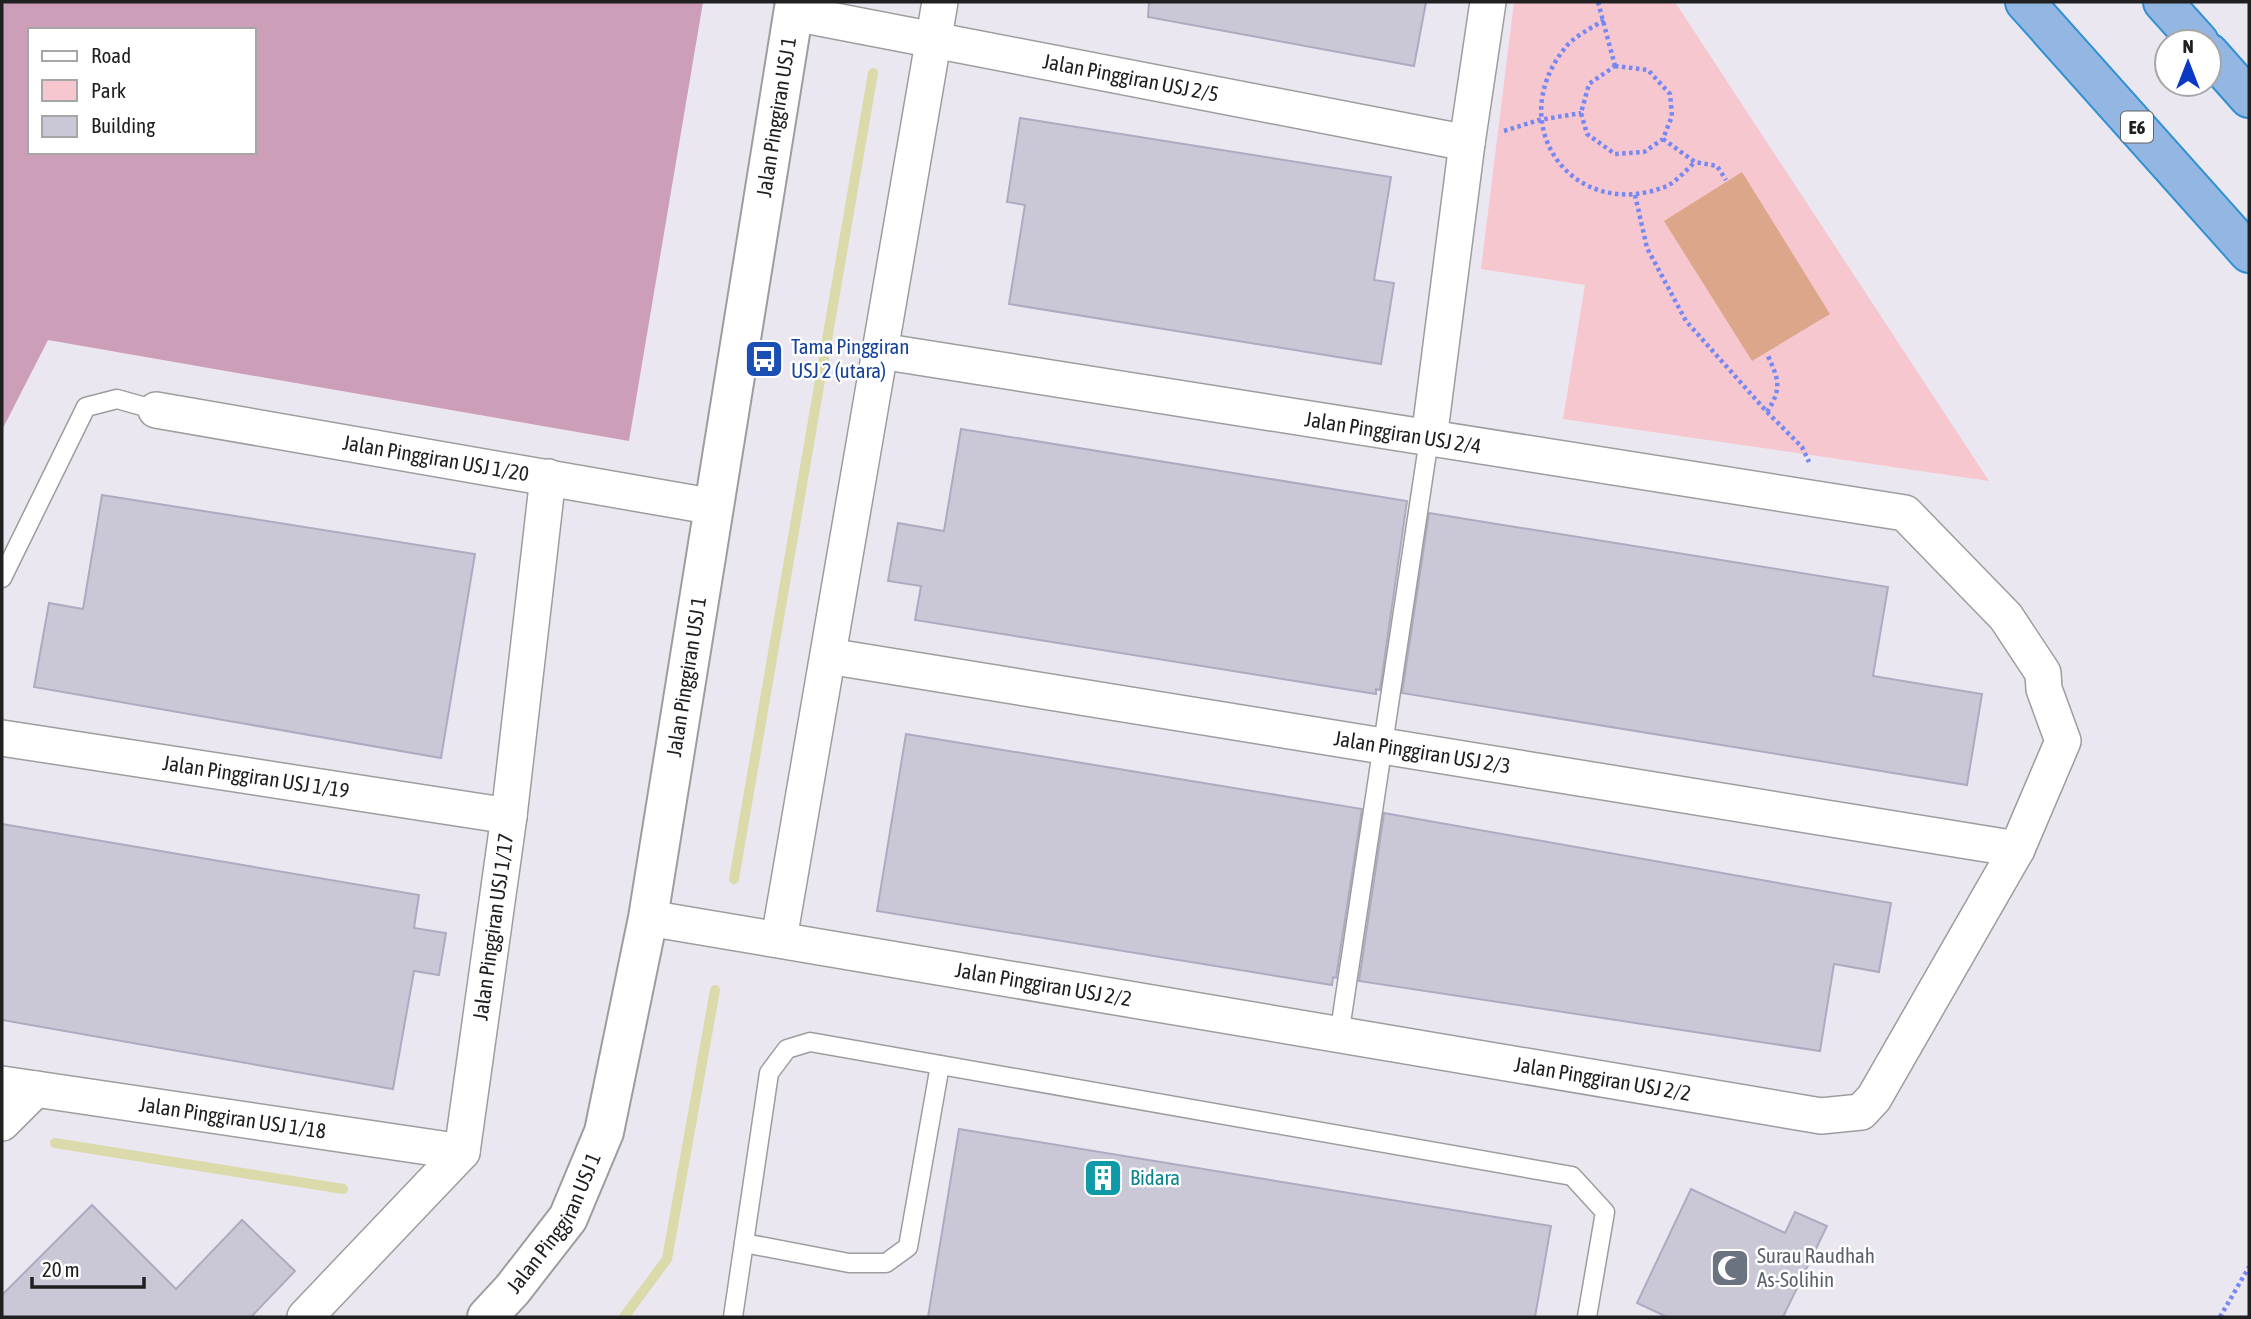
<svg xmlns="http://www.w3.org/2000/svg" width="2251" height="1319" font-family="'Asap Condensed',sans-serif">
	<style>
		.forest { fill: #cd9eb8; fill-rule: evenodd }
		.park { fill: #f7c7cf }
		.pitch { fill: #dba689 }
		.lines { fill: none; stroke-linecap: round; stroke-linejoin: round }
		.stream { stroke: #dbdaaa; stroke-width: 10 }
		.building { fill: #cac7d6; stroke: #aeaac1; stroke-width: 2 }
		.service-casing { stroke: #9d9d9d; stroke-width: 21 }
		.minor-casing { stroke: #9d9d9d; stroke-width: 38 }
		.tertiary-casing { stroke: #9d9d9d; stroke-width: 42 }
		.motorway-casing { stroke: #2f91d2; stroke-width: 42 }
		.path { stroke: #7588f3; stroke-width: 4.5; stroke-dasharray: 3.5 3.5; stroke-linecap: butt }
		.service { stroke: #fff; stroke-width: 18 }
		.minor { stroke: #fff; stroke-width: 35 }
		.tertiary { stroke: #fff; stroke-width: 38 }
		.motorway { stroke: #93b6e3; stroke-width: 38 }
		.labels { text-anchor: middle; stroke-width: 5; stroke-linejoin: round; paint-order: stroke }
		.shield { fill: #fff; stroke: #636363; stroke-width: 2 }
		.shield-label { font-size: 19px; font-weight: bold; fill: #202020 }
		.street-label { font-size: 21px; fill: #202020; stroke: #fff }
		.transit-label { font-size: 21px; fill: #164399; stroke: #fff; text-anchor: start }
		.culture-label { font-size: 21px; fill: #0d838f; stroke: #fff; text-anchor: start }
		.worship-label { font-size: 21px; fill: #5b616d; stroke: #fff; text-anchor: start }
	</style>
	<rect width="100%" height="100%" fill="#ebe7f0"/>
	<path class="forest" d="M 2,2 L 703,2 L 629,441 L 48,340 L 2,430 ZM 30,30 L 254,30 L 254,152 L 30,152 Z"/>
	<polygon class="park" points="1514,2 1675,2 1989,481 1563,419 1585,285 1481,269"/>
	<polygon class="pitch" points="1742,172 1830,314 1752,361 1664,221"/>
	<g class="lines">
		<g class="stream">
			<polyline points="734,879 873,73"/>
			<polyline points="55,1143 343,1189"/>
			<polyline points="624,1317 667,1259 715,990"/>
		</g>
	</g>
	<g class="building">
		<polygon points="1149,2 1426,2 1414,66 1148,17"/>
		<polygon points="1020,118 1391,177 1374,280 1394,283 1381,364 1009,304 1025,205 1007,202"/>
		<polygon points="961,429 1407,501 1380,690 1376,689 1376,694 915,620 921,586 888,581 898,523 944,531"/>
		<polygon points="102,495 475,554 441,758 34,687 49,603 83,609"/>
		<polygon points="1429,513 1888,587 1873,676 1982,694 1967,785 1402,693"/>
		<polygon points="906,734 1362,809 1336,978 1333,977 1332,985 877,911"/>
		<polygon points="1384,813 1891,903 1879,972 1834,964 1820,1051 1359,981"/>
		<polygon points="2,824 419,895 414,928 446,933 439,975 414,971 393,1089 2,1020"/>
		<polygon points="959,1129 1551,1226 1535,1317 928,1317"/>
		<polygon points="1691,1189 1785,1233 1795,1212 1827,1226 1783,1317 1667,1317 1637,1303"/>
		<polygon points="92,1205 176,1289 242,1220 295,1271 251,1317 2,1317 2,1295"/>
	</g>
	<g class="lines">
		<g class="service-casing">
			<g id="service">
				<polyline points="2,578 86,407 117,399 156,410"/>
				<polyline points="1339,1036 1429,439"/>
				<polyline points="744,1243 849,1263 886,1263 908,1247 940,1065"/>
				<polyline points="733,1317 769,1073 787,1049 810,1042 1572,1176 1605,1212 1587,1317"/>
			</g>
		</g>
		<g class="minor-casing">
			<g id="minor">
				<path id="s1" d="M 794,13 L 1467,143"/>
				<path id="s2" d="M 156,410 L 715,507"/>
				<polyline points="1429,439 1467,143 1488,2"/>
				<path id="s3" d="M 828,656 L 2017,849"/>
				<path id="s4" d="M 2,738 L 509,816"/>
				<path id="s5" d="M 648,918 L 1821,1116 L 1861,1112 L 1874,1098 L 2017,849 L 2063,741 L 2044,689 L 2043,673 L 2006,617 L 1905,513 L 880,351"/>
				<polyline points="779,939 940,2"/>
				<path id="s6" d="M 2,1084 L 462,1152"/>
				<polyline points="2,1123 36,1089"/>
				<path id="s7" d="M 305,1317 L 462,1152 L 509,816 L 548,477"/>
			</g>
		</g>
		<g class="tertiary-casing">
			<g id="tertiary">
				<path id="s8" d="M 487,1317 L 512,1290 L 568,1218 L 604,1132 L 648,918 L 795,2"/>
			</g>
		</g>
		<g class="motorway-casing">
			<g id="motorway">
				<polyline points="2025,2 2249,253"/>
				<polyline points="2163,2 2199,42"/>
				<polyline points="2209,53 2249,98"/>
			</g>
		</g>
		<g class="path">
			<polyline points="1598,2 1615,66"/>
			<path d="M 1604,20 C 1592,28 1574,36 1565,48 C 1502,126 1574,224 1667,186 C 1677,181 1687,169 1695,162"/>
			<polygon points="1615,66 1648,70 1670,94 1672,116 1663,139 1644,152 1615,154 1587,134 1581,113 1589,84"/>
			<polyline points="1504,131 1539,120 1581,113"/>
			<polyline points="1663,139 1695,162 1717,166 1726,180"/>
			<polyline points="1635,195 1647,248 1686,321 1767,412 1802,447 1809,462"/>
			<path d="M 1767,412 C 1782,389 1779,380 1768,356"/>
			<polyline points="2220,1317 2249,1267"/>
		</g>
		<use href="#service" class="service"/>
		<use href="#minor" class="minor"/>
		<use href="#tertiary" class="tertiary"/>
		<use href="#motorway" class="motorway"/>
	</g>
	<defs>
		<g id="bus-square" transform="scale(2.0125)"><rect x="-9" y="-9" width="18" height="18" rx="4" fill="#1a4fb4" stroke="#fff"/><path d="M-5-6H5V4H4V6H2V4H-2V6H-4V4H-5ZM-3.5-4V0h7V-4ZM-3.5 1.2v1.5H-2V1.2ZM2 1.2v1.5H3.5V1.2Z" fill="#fff"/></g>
		<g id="building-square" transform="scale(2.0125)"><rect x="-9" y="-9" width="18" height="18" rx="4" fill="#0f9aa8" stroke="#fff"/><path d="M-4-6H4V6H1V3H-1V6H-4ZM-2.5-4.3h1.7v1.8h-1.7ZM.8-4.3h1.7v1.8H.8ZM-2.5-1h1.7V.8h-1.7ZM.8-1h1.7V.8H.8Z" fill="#fff"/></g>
		<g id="mosque-square" transform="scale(2.0125)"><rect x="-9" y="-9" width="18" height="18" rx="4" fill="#6b7280" stroke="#fff"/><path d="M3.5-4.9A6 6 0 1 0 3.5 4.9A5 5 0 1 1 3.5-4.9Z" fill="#fff"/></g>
	</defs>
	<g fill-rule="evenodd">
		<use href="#bus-square" x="764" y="359"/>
		<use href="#building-square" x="1103" y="1178"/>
		<use href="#mosque-square" x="1730" y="1268"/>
	</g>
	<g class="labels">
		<rect class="shield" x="2121" y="111.5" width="32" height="31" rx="5"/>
		<g class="shield-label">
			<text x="2137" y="134">E6</text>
		</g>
		<g class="street-label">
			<text dy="7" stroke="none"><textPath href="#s1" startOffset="343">Jalan Pinggiran USJ 2/5</textPath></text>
			<text dy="7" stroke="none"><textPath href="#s8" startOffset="1251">Jalan Pinggiran USJ 1</textPath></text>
			<text transform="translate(1393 433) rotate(9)" y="7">Jalan Pinggiran USJ 2/4</text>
			<text dy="7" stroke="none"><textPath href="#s2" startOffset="284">Jalan Pinggiran USJ 1/20</textPath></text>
			<text dy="7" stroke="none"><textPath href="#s8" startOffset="684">Jalan Pinggiran USJ 1</textPath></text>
			<text dy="7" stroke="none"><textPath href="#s3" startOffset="602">Jalan Pinggiran USJ 2/3</textPath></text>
			<text dy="7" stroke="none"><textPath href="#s4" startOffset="257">Jalan Pinggiran USJ 1/19</textPath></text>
			<text dy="7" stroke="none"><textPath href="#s7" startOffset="455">Jalan Pinggiran USJ 1/17</textPath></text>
			<text dy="7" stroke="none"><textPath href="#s5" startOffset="401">Jalan Pinggiran USJ 2/2</textPath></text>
			<text dy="7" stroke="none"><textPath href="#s5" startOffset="968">Jalan Pinggiran USJ 2/2</textPath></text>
			<text dy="7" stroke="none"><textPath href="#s6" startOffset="233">Jalan Pinggiran USJ 1/18</textPath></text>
			<text dy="7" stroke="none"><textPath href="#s8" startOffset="117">Jalan Pinggiran USJ 1</textPath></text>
		</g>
		<g class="transit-label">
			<text x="791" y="354">Tama Pinggiran<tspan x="791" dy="24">USJ 2 (utara)</tspan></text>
		</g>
		<g class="culture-label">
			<text x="1130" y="1185">Bidara</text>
		</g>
		<g class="worship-label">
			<text x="1757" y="1263">Surau Raudhah<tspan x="1757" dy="24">As-Solihin</tspan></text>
		</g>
	</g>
	<rect width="2251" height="1319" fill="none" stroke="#202020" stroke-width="7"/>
	<rect x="28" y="28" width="228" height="126" fill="#ffffff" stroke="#a6a6a6" stroke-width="2"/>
	<rect x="42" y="51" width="35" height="10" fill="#ffffff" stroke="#a6a6a6" stroke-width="2"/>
	<text x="91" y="63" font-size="21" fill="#202020">Road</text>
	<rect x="42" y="80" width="35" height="21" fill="#f7c7cf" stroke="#a6a6a6" stroke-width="2"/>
	<text x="91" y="98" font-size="21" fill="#202020">Park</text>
	<rect x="42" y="116" width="35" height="21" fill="#cac7d6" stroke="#a6a6a6" stroke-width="2"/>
	<text x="91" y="133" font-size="21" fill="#202020">Building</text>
	<g transform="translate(2188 63)"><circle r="33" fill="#ffffff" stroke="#a6a6a6" stroke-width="2"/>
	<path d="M0-5L12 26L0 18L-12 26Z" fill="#0a3ac5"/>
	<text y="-10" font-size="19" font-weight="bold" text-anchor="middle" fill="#202020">N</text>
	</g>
	<path d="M32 1277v10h112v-10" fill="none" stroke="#202020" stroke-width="3.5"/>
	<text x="42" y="1277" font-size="21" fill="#202020" stroke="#ffffff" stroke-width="5" paint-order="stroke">20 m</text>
</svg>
